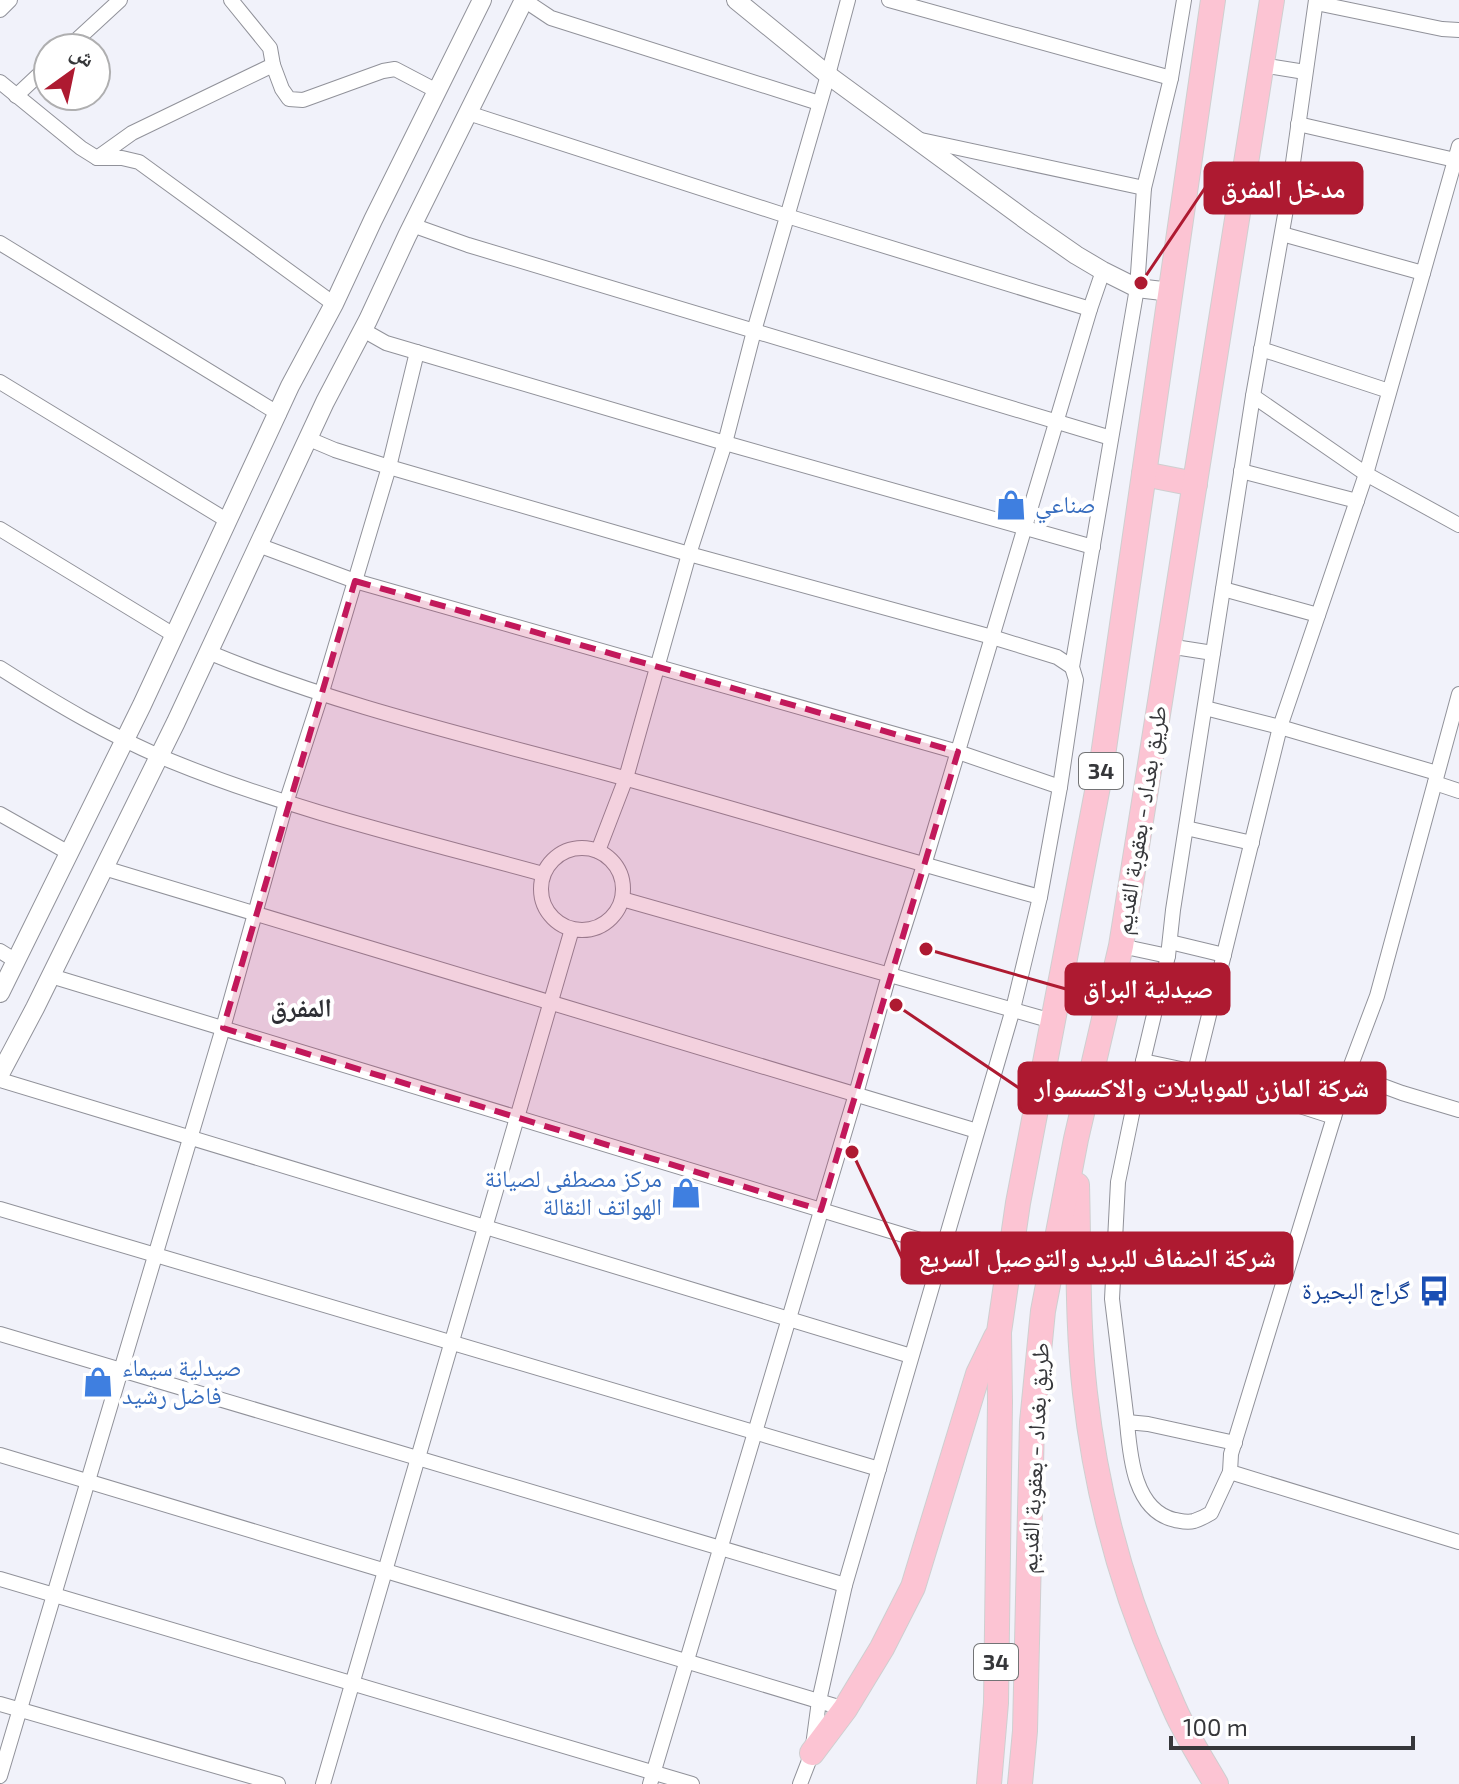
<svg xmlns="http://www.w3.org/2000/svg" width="1459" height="1784" font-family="'Exo 2','Noto Naskh Arabic',sans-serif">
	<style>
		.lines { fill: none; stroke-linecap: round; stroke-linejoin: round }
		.minor-casing { stroke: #91929a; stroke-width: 16 }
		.tertiary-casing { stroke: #91929a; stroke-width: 20 }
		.trunk-casing { stroke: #cfcfd0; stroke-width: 26 }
		.minor { stroke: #fff; stroke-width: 14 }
		.tertiary { stroke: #fff; stroke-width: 18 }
		.trunk { stroke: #fcc4d3; stroke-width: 24 }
		.marked { fill: #c2185b; fill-opacity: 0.2; stroke: #c2185b; stroke-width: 6; stroke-dasharray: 16 10; stroke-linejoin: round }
		.labels { text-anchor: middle; stroke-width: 8; stroke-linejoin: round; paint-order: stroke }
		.shield { fill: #fff; stroke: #727375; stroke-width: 2 }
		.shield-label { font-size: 22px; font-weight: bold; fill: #36373a }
		.shop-label { font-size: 24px; fill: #366cbe; stroke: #fff; text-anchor: start }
		.street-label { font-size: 24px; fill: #36373a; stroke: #fff }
		.transit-label { font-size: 24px; fill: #164399; stroke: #fff; text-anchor: end }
		.neighbourhood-label { font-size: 26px; font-weight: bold; fill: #2e2f35; stroke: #fff }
		.leader { fill: none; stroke: #ae1a31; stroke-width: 3 }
		.callout-dot { fill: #ae1a31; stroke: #fff; stroke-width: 3 }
		.callout { fill: #ae1a31; stroke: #ae1a31; stroke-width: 3 }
		.callout-label { font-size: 26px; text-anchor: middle; font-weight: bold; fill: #fff }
	</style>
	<rect width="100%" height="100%" fill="#f1f2fa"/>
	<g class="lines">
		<g class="minor-casing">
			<g id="minor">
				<polyline points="524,0 551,18 819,103"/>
				<polyline points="889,0 1171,78"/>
				<polyline points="1316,3 1442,29 1459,30"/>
				<polyline points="0,10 10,0"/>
				<polyline points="68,48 120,0"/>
				<polyline points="273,65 282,89 289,99 303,100 383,71 395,69 437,91"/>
				<polyline points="1262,65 1305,72"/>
				<polyline points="0,82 81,148 97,158 122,158 139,162 334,304"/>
				<polyline points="16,96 48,66"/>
				<polyline points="468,113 787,216 1090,309"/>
				<polyline points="1298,124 1455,160"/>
				<polyline points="921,140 1144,188"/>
				<polyline points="97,158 132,133 273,65 270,48 231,0"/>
				<polyline points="412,225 468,245 1111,438"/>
				<polyline points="1282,234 1423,273"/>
				<polyline points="0,243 279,414"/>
				<polyline points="363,330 386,343 725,443 1093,547"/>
				<polyline points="1261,349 1389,391"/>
				<polyline points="0,382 228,521"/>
				<polyline points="1253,396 1366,474 1459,525"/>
				<polyline points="309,439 335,450 389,467 689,554 992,637 1057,657 1072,667"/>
				<polyline points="1241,471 1357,501"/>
				<polyline points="0,529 174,635"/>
				<polyline points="258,545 355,581 958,752 1060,787"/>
				<polyline points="1223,589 1318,615"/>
				<polyline points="1168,646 1213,653"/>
				<path d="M 208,652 C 335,705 470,736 602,772 C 748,812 893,857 1040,897"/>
				<path d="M 0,668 C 55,703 110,736 171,761 C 291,810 419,840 543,874"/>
				<polyline points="1459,694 1377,996 1348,1073 1334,1117 1231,1454 1230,1472 1459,1542"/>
				<polyline points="1205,708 1280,727 1437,773"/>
				<polyline points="1435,783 1459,791"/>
				<polyline points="0,814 69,853"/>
				<polyline points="1186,828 1252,843"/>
				<circle cx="582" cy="889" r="41"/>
				<polyline points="598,851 626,778 689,554 725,443 754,331 828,75 848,0"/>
				<polyline points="104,868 977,1131"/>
				<polyline points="622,899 1052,1021"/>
				<polyline points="1170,942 1224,955"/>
				<polyline points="1121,946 1168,956"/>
				<polyline points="0,951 16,961"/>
				<polyline points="51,976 943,1247"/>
				<polyline points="1195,1072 1143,1061 1168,956 1173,910 1253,396 1288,198 1316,0"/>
				<polyline points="1348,1073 1402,1093 1459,1110"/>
				<polyline points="0,1080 911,1356"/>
				<polyline points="1334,1117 1195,1072 1280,727 1366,474 1459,146"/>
				<polyline points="0,1209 879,1469"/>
				<polyline points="0,1334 845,1585"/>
				<polyline points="1127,1422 1112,1299 1118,1182 1143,1061"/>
				<polyline points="0,1455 845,1709"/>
				<path d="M 1230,1472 L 1211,1513 C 1206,1516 1200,1519 1194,1521 C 1187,1523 1181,1521 1175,1520 C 1134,1511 1130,1456 1127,1422 L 1148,1424 L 1235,1443"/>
				<polyline points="0,1579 692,1784"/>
				<polyline points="0,1704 278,1784"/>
				<polyline points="0,1776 223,1028 286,803 321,695 389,467 417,352"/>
				<polyline points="323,1784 572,929"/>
				<polyline points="650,1784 856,1094 889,975 924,865 1090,309 1103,271"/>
				<polyline points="800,1784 812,1753 819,1701 845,1585 1013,1009 1040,897 1060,787 1076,680 1072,667 1137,288 1144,188 1171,78 1184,0"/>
			</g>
		</g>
		<g class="tertiary-casing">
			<g id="tertiary">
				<polyline points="736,0 828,75 1030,223 1076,255 1103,271 1137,288 1171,292"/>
				<polyline points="0,993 142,705 290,386 334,304 373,220 482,0"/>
				<polyline points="0,1074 35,1008 176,722 325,402 368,320 407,236 524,0"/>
			</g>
		</g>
		<g class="trunk-casing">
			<g id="trunk">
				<polyline points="1144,474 1195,484"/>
				<path d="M 1077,1185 C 1079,1254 1077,1324 1085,1393 C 1096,1491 1121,1585 1160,1675 C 1168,1692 1174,1710 1183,1726 C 1193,1746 1205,1765 1216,1784"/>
				<polyline points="812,1753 845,1709 882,1648 913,1587 978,1374 996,1337"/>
				<polyline points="989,1784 996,1703 1000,1402 999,1332 1018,1203 1100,776 1213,0"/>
				<polyline points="1020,1784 1025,1731 1032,1422 1043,1311 1076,1139 1121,946 1272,0"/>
			</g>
		</g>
		<use href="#minor" class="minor"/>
		<use href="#tertiary" class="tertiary"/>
		<use href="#trunk" class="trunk"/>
	</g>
	<path class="marked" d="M 355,581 L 958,752 L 821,1210 L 223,1028 Z"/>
	<defs>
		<g id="shop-bare" transform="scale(2.4)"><path d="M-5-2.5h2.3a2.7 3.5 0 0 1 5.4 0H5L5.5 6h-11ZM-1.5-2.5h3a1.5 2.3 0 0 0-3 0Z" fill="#3f7fe0" stroke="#fff" stroke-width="2.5" paint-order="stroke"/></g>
		<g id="bus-bare" transform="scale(2.4)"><path d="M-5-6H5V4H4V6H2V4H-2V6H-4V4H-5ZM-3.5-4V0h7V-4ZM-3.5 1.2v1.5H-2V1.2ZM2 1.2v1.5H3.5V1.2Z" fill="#1a4fb4" stroke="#fff" stroke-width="2.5" paint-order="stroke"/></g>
	</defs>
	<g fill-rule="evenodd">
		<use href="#shop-bare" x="1011" y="505"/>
		<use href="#shop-bare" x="686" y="1193"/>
		<use href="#bus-bare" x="1434" y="1291"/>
		<use href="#shop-bare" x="98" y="1382"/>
	</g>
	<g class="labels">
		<g class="shield">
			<rect x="1079" y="753" width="44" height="36" rx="6"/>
			<rect x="974" y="1644" width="44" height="36" rx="6"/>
		</g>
		<g class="shield-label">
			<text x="1101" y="779">34</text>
			<text x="996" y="1670">34</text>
		</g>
		<g class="shop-label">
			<text x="1035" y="513">صناعي</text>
			<text x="662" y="1187" text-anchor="end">مركز مصطفى لصيانة<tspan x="662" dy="28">الهواتف النقالة</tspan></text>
			<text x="122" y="1376">صيدلية سيماء<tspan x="122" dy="28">فاضل رشيد</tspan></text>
		</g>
		<g class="street-label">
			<text transform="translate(1141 820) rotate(-81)" y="8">طريق بغداد - بعقوبة القديم</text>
			<text transform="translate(1035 1458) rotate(-87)" y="8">طريق بغداد - بعقوبة القديم</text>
		</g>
		<g class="transit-label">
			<text x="1410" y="1299">گراج البحيرة</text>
		</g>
		<g class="neighbourhood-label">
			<text x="301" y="1017">المفرق</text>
		</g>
	</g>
	<path class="leader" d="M1141 283L1205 188M926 949L1066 989M896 1005L1019 1088M852 1152L902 1258"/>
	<g class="callout-dot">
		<circle cx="1141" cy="283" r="8"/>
		<circle cx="926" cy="949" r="8"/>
		<circle cx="896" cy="1005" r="8"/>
		<circle cx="852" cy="1152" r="8"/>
	</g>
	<g class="callout">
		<rect x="1205" y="163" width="157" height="50" rx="8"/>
		<rect x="1066" y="964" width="163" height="50" rx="8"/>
		<rect x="1019" y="1063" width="366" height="50" rx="8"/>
		<rect x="902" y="1233" width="390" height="50" rx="8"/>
	</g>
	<g class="callout-label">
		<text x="1283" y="198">مدخل المفرق</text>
		<text x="1148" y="998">صيدلية البراق</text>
		<text x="1202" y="1097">شركة المازن للموبايلات والاكسسوار</text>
		<text x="1097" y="1267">شركة الضفاف للبريد والتوصيل السريع</text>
	</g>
	<g transform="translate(72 72) rotate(33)"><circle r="38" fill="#ffffff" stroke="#afafb0" stroke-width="2"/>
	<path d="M0-6L14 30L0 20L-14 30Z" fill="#ae1a31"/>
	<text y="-12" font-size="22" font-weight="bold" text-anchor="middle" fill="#36373a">ش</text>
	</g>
	<path d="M1171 1736v12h242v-12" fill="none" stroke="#36373a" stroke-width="4"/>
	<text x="1183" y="1736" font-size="24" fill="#36373a" stroke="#ffffff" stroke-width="6" paint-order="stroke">100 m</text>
</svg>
